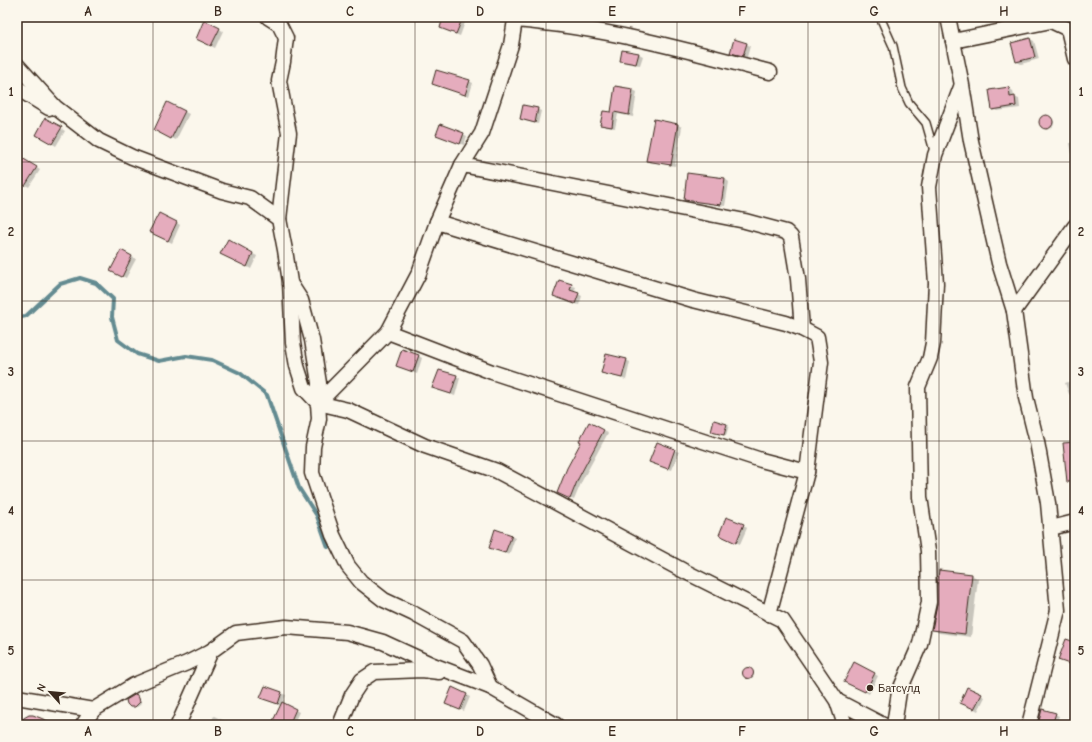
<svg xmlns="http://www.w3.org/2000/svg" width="1092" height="742" font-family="'Comic Neue',sans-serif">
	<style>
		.shadow { fill: #0003 }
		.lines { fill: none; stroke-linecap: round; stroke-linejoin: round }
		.stream { stroke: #648b91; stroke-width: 4 }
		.building { fill: #e5acbd; stroke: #3b2a1e }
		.lane-casing { stroke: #3b2a1e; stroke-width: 10 }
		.street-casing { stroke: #3b2a1e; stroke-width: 17 }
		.lane { stroke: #fbf7ec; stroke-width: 7 }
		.street { stroke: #fbf7ec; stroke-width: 14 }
		.grid { fill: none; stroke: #3b2a1e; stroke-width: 1; stroke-opacity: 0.55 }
		.poi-dot { fill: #3b2a1e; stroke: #fbf7ec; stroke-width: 1.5 }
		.labels { text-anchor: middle; stroke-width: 3.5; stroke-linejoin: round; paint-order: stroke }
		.poi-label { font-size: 11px; fill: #3b2a1e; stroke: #fbf7ec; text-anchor: start }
		.neatline { fill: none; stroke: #3b2a1e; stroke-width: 1.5 }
		.grid-label { font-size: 13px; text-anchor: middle; font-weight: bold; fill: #3b2a1e }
	</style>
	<rect width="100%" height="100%" fill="#fbf7ec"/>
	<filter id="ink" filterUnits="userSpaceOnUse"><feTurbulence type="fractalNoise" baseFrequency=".025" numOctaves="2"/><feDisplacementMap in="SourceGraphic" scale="8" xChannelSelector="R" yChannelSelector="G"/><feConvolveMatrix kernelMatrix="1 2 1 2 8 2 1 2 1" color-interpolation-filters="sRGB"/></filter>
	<g filter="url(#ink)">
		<g class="shadow">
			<polygon points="444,17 467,17 460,36 445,30"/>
			<polygon points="205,22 223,31 215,48 201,41"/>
			<polygon points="1030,39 1034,41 1039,59 1021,64 1017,62 1012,44"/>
			<polygon points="747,44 750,46 747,57 731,52"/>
			<polygon points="623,51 639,54 643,56 640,65 625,63 621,60"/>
			<polygon points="469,81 473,83 469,96 433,84"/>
			<polygon points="616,87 633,90 637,92 633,117 618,114 615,128 605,127 602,124 612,113"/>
			<polygon points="1009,88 1013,91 1014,97 1019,99 1020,108 997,111 993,109"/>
			<polygon points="167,103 189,114 176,140 159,132"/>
			<polygon points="537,109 541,111 538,124 525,121 521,119"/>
			<circle cx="1048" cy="123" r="6"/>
			<polygon points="46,119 65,131 56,146 37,134"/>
			<polygon points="678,125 682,127 675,166 651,162 647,160"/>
			<polygon points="463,134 467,136 464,145 441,137"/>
			<polygon points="1075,142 1075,162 1073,161 1070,143"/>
			<polygon points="22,159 40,170 29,187 24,184 19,192 17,191 17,167"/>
			<polygon points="688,174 725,179 729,182 725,206 689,201 685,199"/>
			<polygon points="177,223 180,225 172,243 155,234"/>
			<polygon points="228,241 257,256 251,269 222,253"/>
			<polygon points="132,257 136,259 126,278 116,273"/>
			<polygon points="560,281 576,287 574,292 582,296 579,305 558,298"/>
			<polygon points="419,356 422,358 417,374 397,366"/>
			<polygon points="626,360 630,362 626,380 602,372"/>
			<polygon points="456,376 460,378 455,396 433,388"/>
			<polygon points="1075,380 1075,394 1070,395 1069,394 1065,383"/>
			<polygon points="715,421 729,425 726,436 714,433"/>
			<polygon points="589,424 608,433 582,481 574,500 562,495"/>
			<polygon points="657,444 679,452 672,470 650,462"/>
			<polygon points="743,525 747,528 740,544 724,537"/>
			<polygon points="511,536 515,538 509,555 494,549"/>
			<polygon points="940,571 972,575 978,579 971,637 939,633 933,629 938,604"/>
			<polygon points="855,663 878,676 869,694 845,681"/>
			<circle cx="749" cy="674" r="5"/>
			<polygon points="265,687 286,695 283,704 299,712 293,725 272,725 281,706 261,698"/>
			<polygon points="466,695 470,697 464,711 450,705"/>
			<polygon points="981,695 985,697 978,711 965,704"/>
			<polygon points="137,696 141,701 140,705 137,707 131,706"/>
			<polygon points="1055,714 1059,716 1056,724 1058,725 1039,725"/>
			<polygon points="214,716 227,722 231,725 209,725"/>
			<polygon points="661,722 663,725 653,725 653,724"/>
		</g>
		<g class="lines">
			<polyline class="stream" points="17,318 26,316 60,284 80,278 96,283 113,299 112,317 118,340 137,354 159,361 186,356 212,360 240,373 267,395 299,488 317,516 328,547"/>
		</g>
		<g class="building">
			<polygon points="443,17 463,17 456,34 440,28"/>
			<polygon points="204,20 220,28 211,46 196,39"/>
			<polygon points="1030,38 1035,57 1016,62 1011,43"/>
			<polygon points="734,39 747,43 743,56 730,53"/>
			<polygon points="622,50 639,53 636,64 620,61"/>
			<polygon points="436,70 470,80 465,95 432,84"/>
			<polygon points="615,86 633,89 629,115 614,112 612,127 600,125 603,111 611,112"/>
			<polygon points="1009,87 1010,97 1015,96 1016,106 992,110 989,90"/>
			<polygon points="167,102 185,111 171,139 154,130"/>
			<polygon points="523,105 538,108 535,123 520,119"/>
			<circle cx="1046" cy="122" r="7"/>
			<polygon points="45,118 62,127 52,144 36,135"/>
			<polygon points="654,119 678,124 671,165 646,161"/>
			<polygon points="440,124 464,133 460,144 436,135"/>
			<polygon points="22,158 37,167 25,186 17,181 17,165"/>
			<polygon points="687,173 725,178 721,205 684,200"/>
			<polygon points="159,213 177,222 168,241 149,232"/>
			<polygon points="228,239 253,253 247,267 220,254"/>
			<polygon points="121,250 132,256 122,277 110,271"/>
			<polygon points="559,280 572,284 570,290 579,293 575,304 553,296"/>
			<polygon points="402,349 419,355 413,372 396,366"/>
			<polygon points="606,354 627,359 622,378 601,373"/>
			<polygon points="439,370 457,375 451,394 432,388"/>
			<polygon points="714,420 727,424 724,435 711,432"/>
			<polygon points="589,422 604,430 578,479 570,499 557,493 567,468 581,442 579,441"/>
			<polygon points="657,442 675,449 668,469 649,462"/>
			<polygon points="1075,442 1075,481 1067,482 1063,443"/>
			<polygon points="726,517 744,524 736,543 719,535"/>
			<polygon points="495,529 512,535 505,553 489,548"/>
			<polygon points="939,570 972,574 965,634 932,630 937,604 937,586"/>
			<polygon points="1066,639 1075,642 1075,666 1058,660"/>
			<polygon points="854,662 875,673 865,692 844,682"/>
			<circle cx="748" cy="673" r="5.5"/>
			<polygon points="265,686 282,692 278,704 260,698"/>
			<polygon points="452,687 467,694 460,710 445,704"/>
			<polygon points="967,687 982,694 974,709 960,703"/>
			<polygon points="136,694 139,698 140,702 135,707 130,707 127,704 126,700"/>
			<polygon points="282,702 296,709 289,725 271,725"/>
			<polygon points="1042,709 1056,713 1052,725 1038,725"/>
			<polygon points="29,715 33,715 58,725 17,725 17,722"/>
		</g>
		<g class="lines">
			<g class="lane-casing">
				<polyline id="lane" points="880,17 893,46 902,88 909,103 926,123 934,151"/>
			</g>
			<g class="street-casing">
				<g id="street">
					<polyline points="268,17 279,24 286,38 283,62 279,81 289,133 279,219"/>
					<polyline points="948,17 962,85 971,141 999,263 1014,311 1026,398 1037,442 1048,503 1058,610 1029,725"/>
					<path d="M 515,20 C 602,27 687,50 770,72"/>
					<polyline points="953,41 1051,21 1068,29 1075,59"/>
					<polyline points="17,65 55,107 99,141 132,157 222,191 250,198 279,219 285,250 290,282 293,343 297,366 304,388 318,403 348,410 425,446 497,471 682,570 782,620 837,701 845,725"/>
					<polyline points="17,88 49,108"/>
					<polyline points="462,165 745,221 786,232 791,237 798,279 802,329"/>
					<polyline points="437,222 693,300 786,323 802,329 817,337 821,362 807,472 769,614"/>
					<polyline points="290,283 301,300 312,340 319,383 318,403"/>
					<polyline points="1014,311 1075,226"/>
					<polyline points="388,332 492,372 761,460 807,472"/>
					<polyline points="1051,528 1075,522"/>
					<polyline points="490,687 480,665 463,641 414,614 384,600 361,582 348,566 333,535 312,473 313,447 319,419 318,403 388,332 419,273 437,222 462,165 482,133 511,45 515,20 513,17"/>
					<polyline points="17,697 93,710 83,725"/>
					<polyline points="837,701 883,725"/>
					<polyline points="93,710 134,685 187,663 211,651 236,633 286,627 347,632 383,642 433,665 490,687 542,717"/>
					<polyline points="538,724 542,717 556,725"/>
					<polyline points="178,725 211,651"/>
					<polyline points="340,725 352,695 362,680 374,672 422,670 439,672"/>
					<polyline points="894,725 899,692 920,644 929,602 928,551 920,497 918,387 930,358 933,343 936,283 929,187 935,155 961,87"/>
				</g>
			</g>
			<use href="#lane" class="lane"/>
			<use href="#street" class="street"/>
		</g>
	</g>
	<path class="grid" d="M 153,17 L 153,725M 284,17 L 284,725M 415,17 L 415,725M 546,17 L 546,725M 677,17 L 677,725M 808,17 L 808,725M 939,17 L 939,725M 17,162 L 1075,162M 17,301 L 1075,301M 17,441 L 1075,441M 17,580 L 1075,580"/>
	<circle class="poi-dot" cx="870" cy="688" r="4"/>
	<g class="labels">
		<g class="poi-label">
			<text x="878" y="692">Батсүлд</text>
		</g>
	</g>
	<rect width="1092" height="742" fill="none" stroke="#fbf7ec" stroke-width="44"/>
	<g transform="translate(50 692) rotate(297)" stroke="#fbf7ec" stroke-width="3" paint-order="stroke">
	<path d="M0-3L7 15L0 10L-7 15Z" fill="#3b2a1e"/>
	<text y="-6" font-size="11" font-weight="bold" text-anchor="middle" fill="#3b2a1e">N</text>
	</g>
	<rect x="22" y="22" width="1048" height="698" class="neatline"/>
	<g class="grid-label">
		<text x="88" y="16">A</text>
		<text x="218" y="16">B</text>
		<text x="350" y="16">C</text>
		<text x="480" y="16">D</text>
		<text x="612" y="16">E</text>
		<text x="742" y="16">F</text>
		<text x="874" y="16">G</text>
		<text x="1004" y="16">H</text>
		<text x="11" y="96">1</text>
		<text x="1081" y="96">1</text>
		<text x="11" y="236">2</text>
		<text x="1081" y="236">2</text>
		<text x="11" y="376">3</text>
		<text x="1081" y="376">3</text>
		<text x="11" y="515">4</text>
		<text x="1081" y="515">4</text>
		<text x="11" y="655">5</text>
		<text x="1081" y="655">5</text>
		<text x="88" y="736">A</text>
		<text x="218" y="736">B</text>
		<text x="350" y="736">C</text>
		<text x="480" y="736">D</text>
		<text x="612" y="736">E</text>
		<text x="742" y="736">F</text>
		<text x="874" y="736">G</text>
		<text x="1004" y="736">H</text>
	</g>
</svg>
